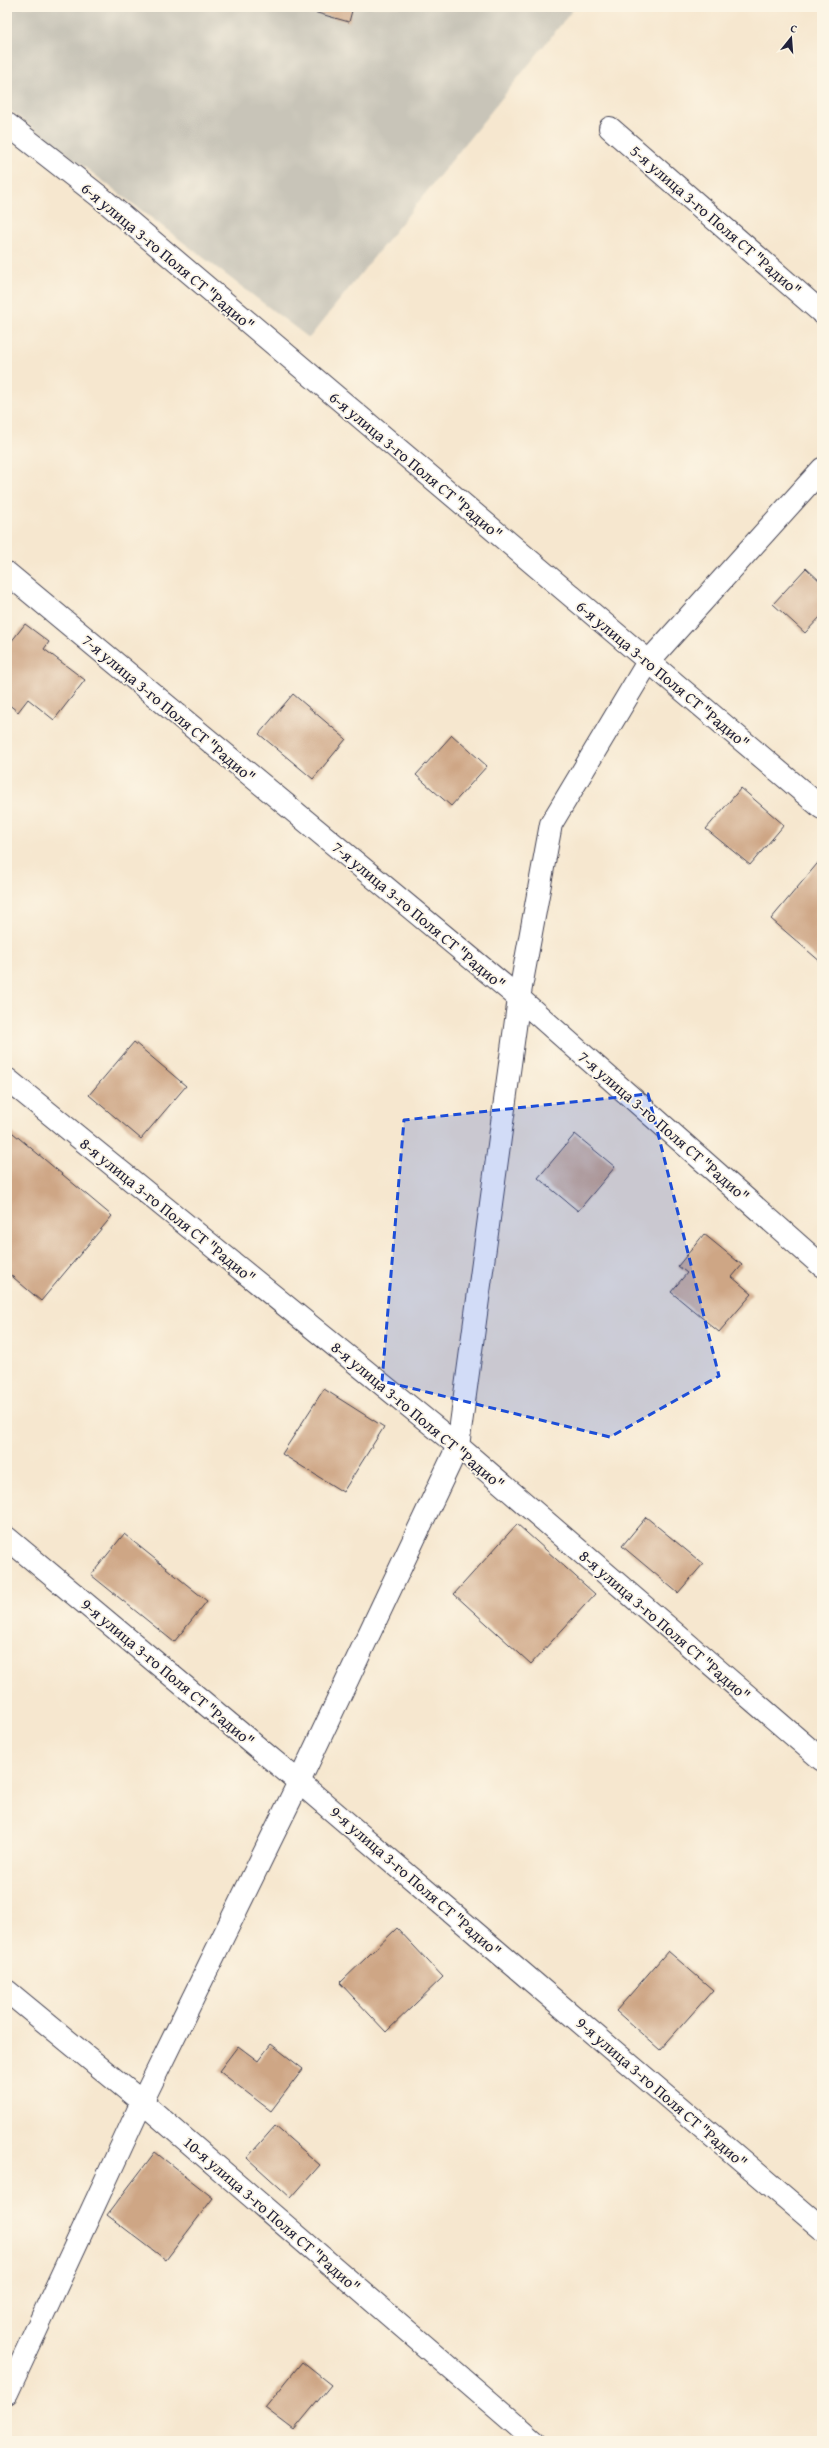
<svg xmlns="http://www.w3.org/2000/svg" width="829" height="2448" font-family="'Gentium Book Plus',serif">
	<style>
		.industrial { fill: #c8c4b8 }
		.building { fill: #cea685 }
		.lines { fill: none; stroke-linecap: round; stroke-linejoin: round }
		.minor-casing { stroke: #424051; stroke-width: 24 }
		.minor { stroke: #fff; stroke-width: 22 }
		.marked { fill: #1d4ed8; fill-opacity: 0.2; stroke: #1d4ed8; stroke-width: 3; stroke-dasharray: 8 5; stroke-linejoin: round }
		.labels { text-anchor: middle; stroke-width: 3.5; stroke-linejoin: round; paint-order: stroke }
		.street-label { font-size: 16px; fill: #22223b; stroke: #fcf5e5 }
	</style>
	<rect width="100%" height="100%" fill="#fcf5e5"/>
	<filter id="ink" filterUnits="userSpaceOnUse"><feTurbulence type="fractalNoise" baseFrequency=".025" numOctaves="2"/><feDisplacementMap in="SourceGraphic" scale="8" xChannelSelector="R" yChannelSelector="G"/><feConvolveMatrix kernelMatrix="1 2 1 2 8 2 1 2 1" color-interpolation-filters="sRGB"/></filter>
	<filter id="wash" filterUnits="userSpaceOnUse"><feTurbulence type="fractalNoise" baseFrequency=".012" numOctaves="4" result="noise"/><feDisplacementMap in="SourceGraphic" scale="16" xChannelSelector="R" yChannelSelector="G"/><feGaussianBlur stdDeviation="0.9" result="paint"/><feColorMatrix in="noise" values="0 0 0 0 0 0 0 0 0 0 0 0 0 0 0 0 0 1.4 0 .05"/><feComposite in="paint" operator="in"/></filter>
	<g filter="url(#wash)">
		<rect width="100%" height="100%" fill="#f6e7cf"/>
		<polygon class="industrial" points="7,7 575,7 309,338 7,108"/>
		<g id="blocks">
			<g class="building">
				<polygon points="296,7 353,7 349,22"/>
				<polygon points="806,568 822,583 822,615 805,633 773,604"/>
				<polygon points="25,624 49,642 44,649 85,680 54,720 28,699 18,712 7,703 7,647"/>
				<polygon points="293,694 346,739 313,779 259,734"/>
				<polygon points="452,735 487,766 451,806 416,775"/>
				<polygon points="741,788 784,825 750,865 706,829"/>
				<polygon points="822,858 822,963 771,919"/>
				<polygon points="134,1042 186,1086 141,1139 89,1095"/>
				<polygon points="7,1128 112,1216 41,1301 7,1272"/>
				<polygon points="575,1134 615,1167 578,1211 538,1178"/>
				<polygon points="704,1234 742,1265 732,1277 752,1294 719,1332 671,1292 687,1273 678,1266"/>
				<polygon points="324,1389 384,1427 343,1492 282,1454"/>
				<polygon points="646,1517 703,1564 678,1593 622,1546"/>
				<polygon points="517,1524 595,1594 531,1664 454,1594"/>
				<polygon points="124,1534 207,1601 174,1642 91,1575"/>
				<polygon points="397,1928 443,1977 386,2032 340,1983"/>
				<polygon points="668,1951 713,1990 660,2050 616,2011"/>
				<polygon points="271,2044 303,2069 271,2111 219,2071 238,2046 258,2061"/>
				<polygon points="275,2126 320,2165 291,2198 247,2158"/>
				<polygon points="155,2152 213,2198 166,2260 107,2215"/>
				<polygon points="302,2362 331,2385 294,2430 265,2408"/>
			</g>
		</g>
	</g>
	<g filter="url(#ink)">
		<use href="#blocks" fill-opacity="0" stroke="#424051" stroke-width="1"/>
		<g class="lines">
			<g class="minor-casing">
				<g id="minor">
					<polyline points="7,124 99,196 822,808"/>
					<polyline points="610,128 822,313"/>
					<polyline points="7,573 519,998 822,1266"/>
					<polyline points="7,1079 458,1446 822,1760"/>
					<polyline points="7,1538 299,1782 822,2229"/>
					<polyline points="7,1991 142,2102 535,2441"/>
					<polyline points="7,2393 142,2102 299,1782 458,1446 519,998 551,824 648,662 822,469"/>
				</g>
			</g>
			<use href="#minor" class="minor"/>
		</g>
	</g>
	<path class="marked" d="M 648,1094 L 719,1376 L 610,1437 L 382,1381 L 404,1120 Z"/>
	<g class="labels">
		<g class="street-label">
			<text transform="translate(716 220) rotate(41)" y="6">5-я улица 3-го Поля СТ "Радио"</text>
			<text transform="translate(168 256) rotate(40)" y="6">6-я улица 3-го Поля СТ "Радио"</text>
			<text transform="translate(416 465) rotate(40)" y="6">6-я улица 3-го Поля СТ "Радио"</text>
			<text transform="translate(663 674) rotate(40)" y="6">6-я улица 3-го Поля СТ "Радио"</text>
			<text transform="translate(169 708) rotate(40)" y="6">7-я улица 3-го Поля СТ "Радио"</text>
			<text transform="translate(419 915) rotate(40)" y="6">7-я улица 3-го Поля СТ "Радио"</text>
			<text transform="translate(664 1126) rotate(41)" y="6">7-я улица 3-го Поля СТ "Радио"</text>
			<text transform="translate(168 1210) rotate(39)" y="6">8-я улица 3-го Поля СТ "Радио"</text>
			<text transform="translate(418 1415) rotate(40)" y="6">8-я улица 3-го Поля СТ "Радио"</text>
			<text transform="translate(665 1625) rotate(41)" y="6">8-я улица 3-го Поля СТ "Радио"</text>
			<text transform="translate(168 1672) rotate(40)" y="6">9-я улица 3-го Поля СТ "Радио"</text>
			<text transform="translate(416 1881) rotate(41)" y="6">9-я улица 3-го Поля СТ "Радио"</text>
			<text transform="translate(662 2092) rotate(41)" y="6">9-я улица 3-го Поля СТ "Радио"</text>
			<text transform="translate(272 2214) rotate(41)" y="6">10-я улица 3-го Поля СТ "Радио"</text>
		</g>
	</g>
	<rect width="829" height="2448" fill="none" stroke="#fcf5e5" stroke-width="24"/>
	<g transform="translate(791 38) rotate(17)" stroke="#fcf5e5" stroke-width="3" paint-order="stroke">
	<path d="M0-3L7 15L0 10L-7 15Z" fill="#22223b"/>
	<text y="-6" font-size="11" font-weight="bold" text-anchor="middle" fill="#22223b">С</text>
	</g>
</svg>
